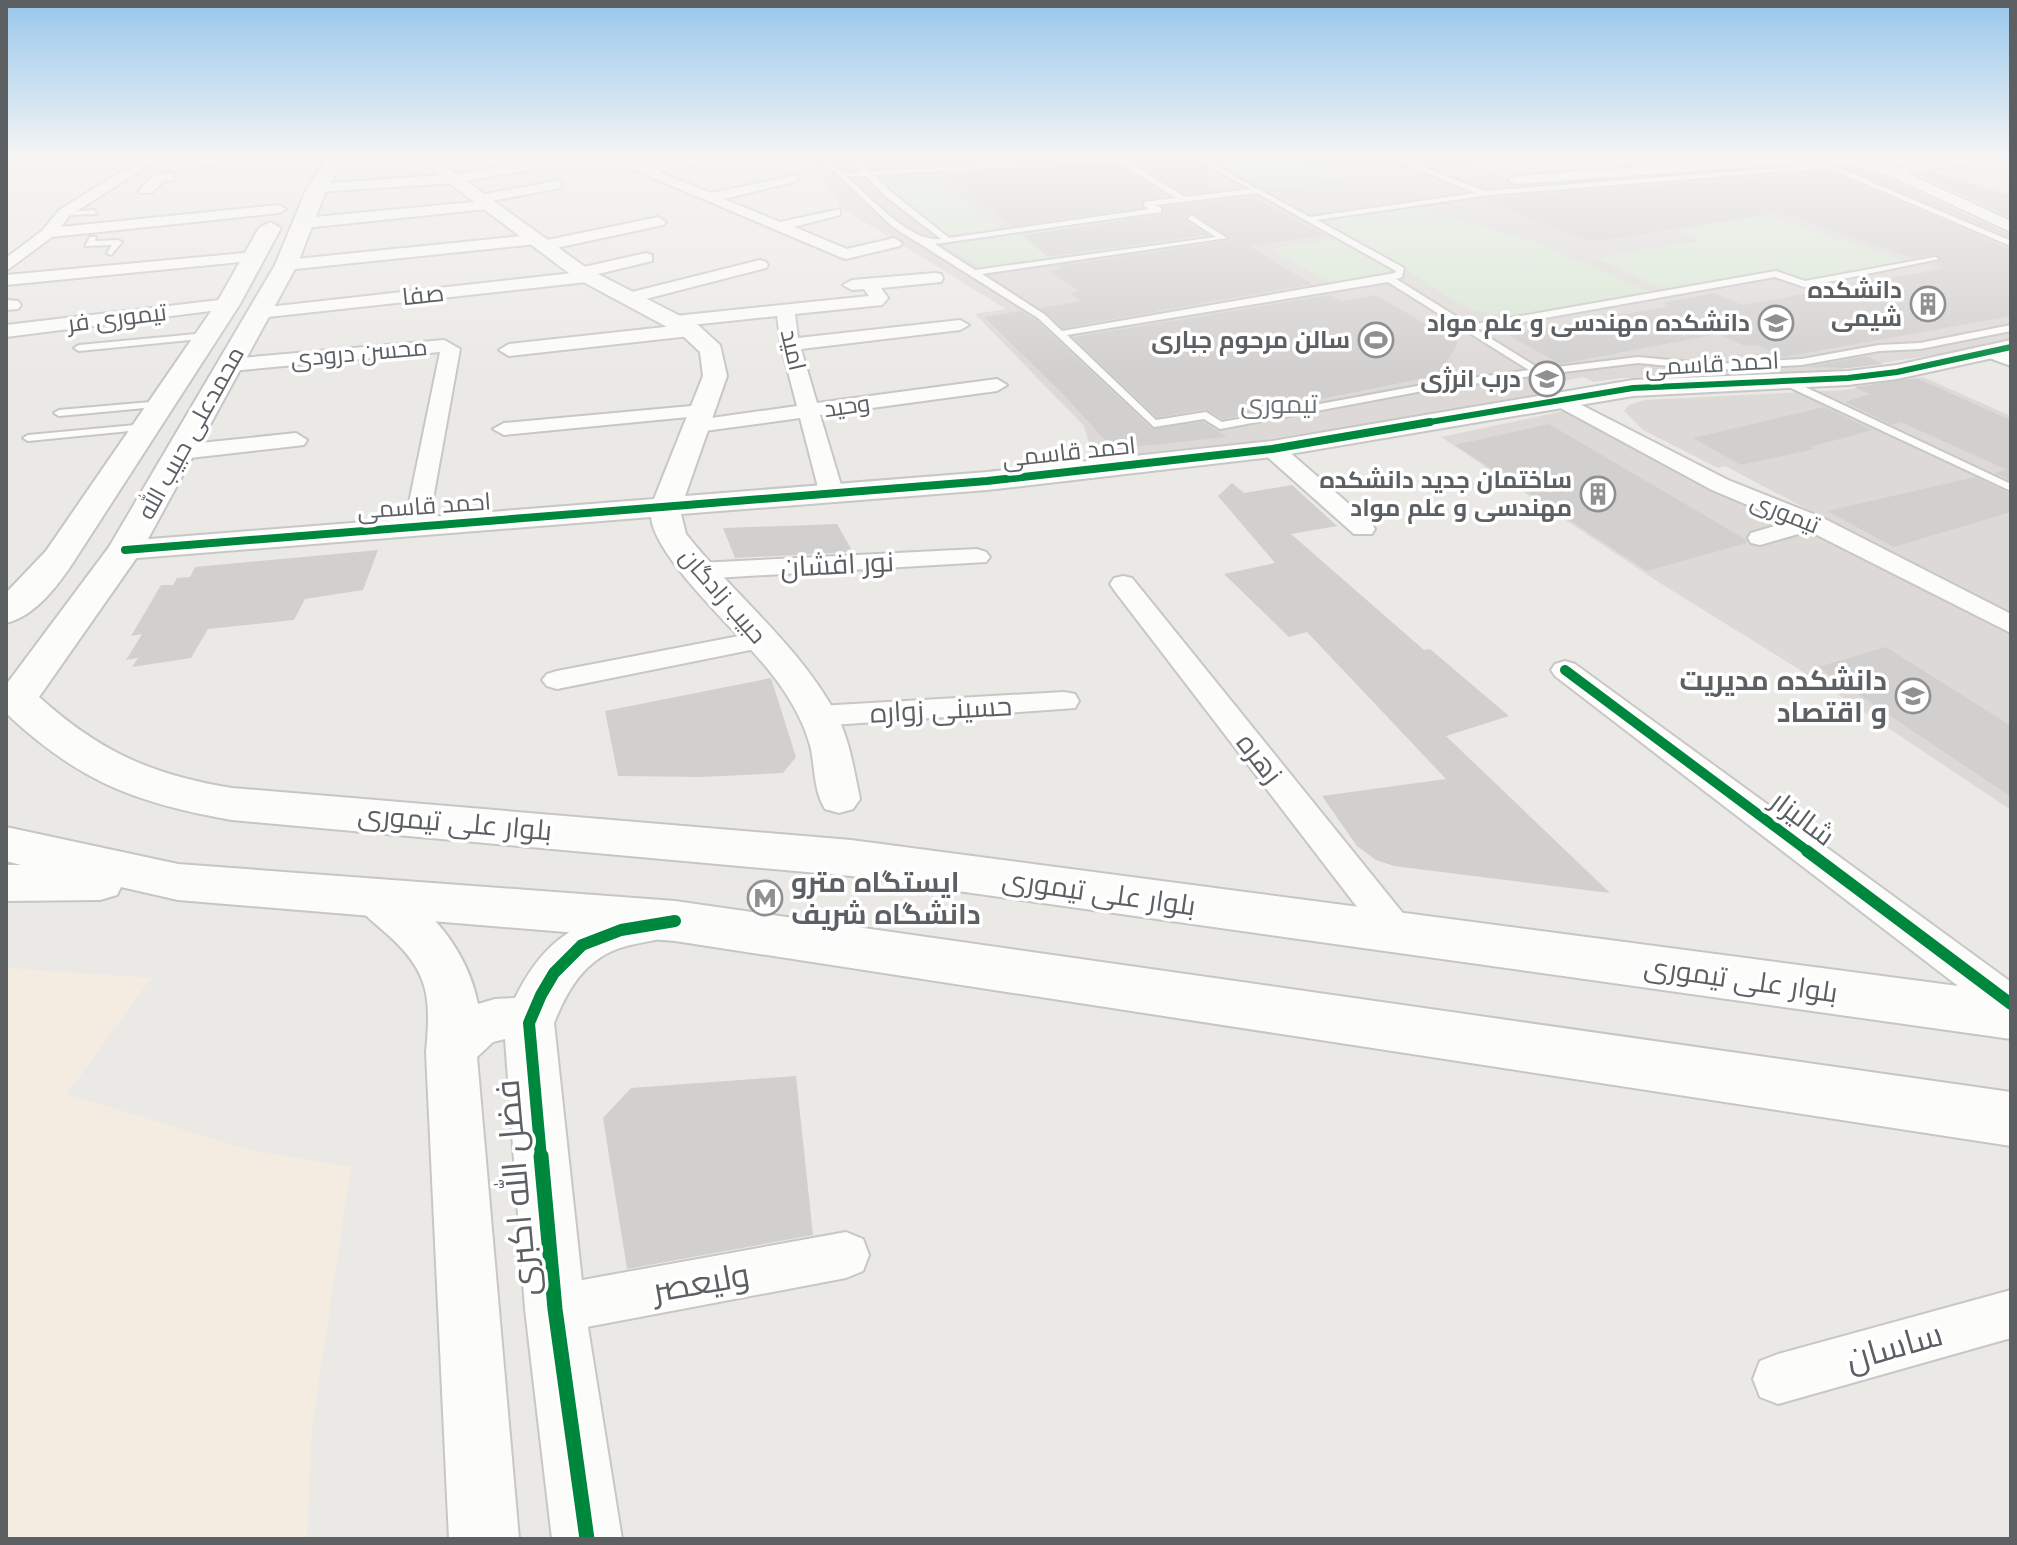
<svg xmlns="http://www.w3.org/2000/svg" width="2017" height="1545" font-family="Montserrat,Cairo,sans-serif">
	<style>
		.commercial { fill: #f4ece0 }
		.education { fill: #ddd9d6 }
		.green { fill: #d8e6d3 }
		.building { fill: #d2d0cf }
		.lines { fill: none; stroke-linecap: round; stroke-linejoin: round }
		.service-casing { stroke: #c7c7c6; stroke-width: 4 }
		.minor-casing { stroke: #c7c7c6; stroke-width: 4 }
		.tertiary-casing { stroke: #c7c7c6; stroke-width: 4 }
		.secondary-casing { stroke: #c5c6c6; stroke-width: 4 }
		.service { fill: #fcfcfb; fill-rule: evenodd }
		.minor { fill: #fcfcfb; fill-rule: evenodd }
		.tertiary { fill: #fcfcfb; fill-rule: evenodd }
		.secondary { fill: #fcfcfb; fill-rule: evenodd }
		.cycleway-far4-casing { stroke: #fff; stroke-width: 9 }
		.cycleway-far3-casing { stroke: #fff; stroke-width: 12 }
		.cycleway-far2-casing { stroke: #fff; stroke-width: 15 }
		.cycleway-far1-casing { stroke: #fff; stroke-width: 17 }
		.cycleway-casing { stroke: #fff; stroke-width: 20 }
		.cycleway-far4 { stroke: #00873e; stroke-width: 6 }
		.cycleway-far3 { stroke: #00873e; stroke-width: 8 }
		.cycleway-far2 { stroke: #00873e; stroke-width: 10 }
		.cycleway-far1 { stroke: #00873e; stroke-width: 12 }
		.cycleway { stroke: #00873e; stroke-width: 15 }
		.labels { text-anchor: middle; stroke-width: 7; stroke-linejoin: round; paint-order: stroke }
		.far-poi-label { font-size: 24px; font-weight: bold; fill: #5c6063; stroke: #fff; text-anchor: end }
		.far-street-label { font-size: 24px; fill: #5c6063; stroke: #fff }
		.far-neighbourhood-label { font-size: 26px; fill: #6d7275; stroke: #fff }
		.street-label { font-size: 28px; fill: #5c6063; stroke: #fff }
		.poi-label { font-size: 28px; font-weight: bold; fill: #5c6063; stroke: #fff; text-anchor: end }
		.near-street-label { font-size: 34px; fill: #5c6063; stroke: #fff }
	</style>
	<rect width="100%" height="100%" fill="#ebe9e6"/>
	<polygon class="commercial" points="6,968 151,978 67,1094 249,1150 351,1167 312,1428 307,1539 6,1539"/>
	<g class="education">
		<polygon points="810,158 1462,158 1521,185 1832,162 1851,164 2011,235 2011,339 1940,354 1815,373 1621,378 1594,382 1583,377 1530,388 1539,394 1380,422 1249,442 1093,458 1084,426 975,314 1006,309 842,208"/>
		<polygon points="1923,377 2011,416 2011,810 1821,683 1660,583 1441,437 1564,411 1797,530 1824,518 1725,466 1718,468 1643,430 1624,411 1629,405 1644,400 1845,390"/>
	</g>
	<g class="green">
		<path d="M 1223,158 C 1268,158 1307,159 1348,179 L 1266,189 L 1215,160 Z"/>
		<polygon points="934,173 944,186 1002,229 945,235 875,177"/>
		<path d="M 1418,207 L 1538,243 L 1652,293 C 1611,301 1545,318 1506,316 C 1464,314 1439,291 1407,270 C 1380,252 1350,237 1321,221 Z"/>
		<polygon points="1169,213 1206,238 982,268 945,246 952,242"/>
		<polygon points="1766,216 1907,261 1802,281 1776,270 1666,290 1595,258 1699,241 1675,231"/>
		<polygon points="1339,239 1392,268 1383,275 1330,283 1270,249"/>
	</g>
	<g class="building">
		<polygon points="926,158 1093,158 935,165"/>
		<polygon points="1151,158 1184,158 1206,168 1207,191 1186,194 1136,163"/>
		<polygon points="1117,164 1167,196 1144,199 1142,207 1011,226 946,174"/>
		<polygon points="1845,168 1887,178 2011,235 2011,238"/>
		<polygon points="1828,171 2011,249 2011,316 1784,357 1756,345 1745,346 1718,334 1560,364 1508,335 1669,306 1662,303 1714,293 1742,305 1946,268 1931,264 1942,261 1936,254 1914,258 1794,217 1773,213 1590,242 1482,199"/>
		<polygon points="1935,172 2011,196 2011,218 1917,174"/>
		<polygon points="1252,197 1324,235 1249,246 1312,284 1063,328 1040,308 1081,301 1070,293 1079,291 1050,271 1062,269 1058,266 1227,241 1230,237 1190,212 1186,217 1186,222 1208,235 1048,257 1022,235 1161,215 1163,207"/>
		<polygon points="1330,295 1341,301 1376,295 1458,343 1439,375 1223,419 1206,409 1157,417 1073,337"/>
		<polygon points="1021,311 1036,320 1152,429 1203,422 1227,437 1113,449 1062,393 984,317"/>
		<polygon points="1866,356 1883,364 1848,368 1807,367"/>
		<polygon points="1916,378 2011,420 2011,481 1995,473 2007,470 1901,422 1892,425 1845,402 1870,394 1854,387"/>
		<polygon points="1824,407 1873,430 1810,447 1814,449 1741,465 1693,438"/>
		<polygon points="1549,424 1745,539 1747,543 1647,571 1455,445"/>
		<polygon points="1975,477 2011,494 2011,512 1894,547 1827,511"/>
		<polygon points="1232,483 1244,493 1292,485 1337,526 1291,534 1424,650 1430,649 1509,716 1446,736 1610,893 1394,866 1376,860 1357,846 1322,796 1446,779 1307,632 1289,637 1224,574 1275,563 1218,496"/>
		<polygon points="837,524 853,552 735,558 723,528"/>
		<polygon points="378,550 363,590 305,599 294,620 208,629 191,658 132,667 138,658 126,660 142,634 131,636 161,585 173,585 177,578 190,577 195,567"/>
		<polygon points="1886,647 2011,726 2011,797 1818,667"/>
		<polygon points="771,678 796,757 783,773 702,777 618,776 605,711"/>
		<polygon points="796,1076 813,1235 627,1269 603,1118 631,1088"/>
	</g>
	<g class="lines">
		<g class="service-casing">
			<g id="service">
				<path d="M 820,158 L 826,158 L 843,173 L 863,172 L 850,158 L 856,158 L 870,171 L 1148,158 L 1127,161 L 1185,197 L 1251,189 L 1201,162 L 1187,158 L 1200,158 L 1310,217 L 1475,193 L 1392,158 L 1400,158 L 1485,191 L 1829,164 L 2011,241 L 2011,246 L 1828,168 L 1489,195 L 1317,220 L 1404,268 L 1402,277 L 1396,279 L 1470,325 L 1776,271 L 1805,281 L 1935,257 L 1939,259 L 1804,287 L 1775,277 L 1477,330 L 1540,369 L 1638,357 L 1712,364 L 1802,359 L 1879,345 L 1920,343 L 2011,325 L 2011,331 L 1920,349 L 1879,351 L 1802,365 L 1712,370 L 1638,363 L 1538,375 L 1428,390 L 1220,429 L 1204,419 L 1154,427 L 1038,318 L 893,227 ZM 1118,161 L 1176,198 L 1144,202 L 1144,206 L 1150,209 L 949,238 L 890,191 L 874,175 ZM 866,176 L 884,195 L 941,239 C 910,243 870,197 847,177 ZM 1257,193 L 1396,271 L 1395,273 L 1062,331 L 1044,314 L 982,274 L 1227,238 L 1191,215 L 1188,219 L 1216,237 L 975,270 L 935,244 L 1161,212 L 1161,208 L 1155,205 ZM 1388,282 L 1529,370 L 1428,384 L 1222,422 L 1206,412 L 1156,420 L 1067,335 Z"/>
				<polygon points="94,210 97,214 64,215 60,213"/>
				<polygon points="90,237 96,237 95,241 118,240 122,242 111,255 107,253 112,245 85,246"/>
				<polygon points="207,333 210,334 210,338 79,351 74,348 79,345"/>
				<polygon points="1778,378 1786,378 2011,484 2011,491 1778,382"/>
				<polygon points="162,401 167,404 166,406 59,416 54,413 59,410"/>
				<polygon points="146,424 150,425 150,429 28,441 23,438 28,435"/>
			</g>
		</g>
		<g class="minor-casing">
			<g id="minor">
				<polygon points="144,158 160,158 69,216 61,227 279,205 286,209 279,213 52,237 6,271 6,258 43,230 59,210"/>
				<polygon points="196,158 284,158 277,162 198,165 191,161"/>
				<path d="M 606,158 C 624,157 636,167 649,166 C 671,165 690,158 712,158 L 711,161 L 659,172 L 711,193 L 797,175 L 797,181 L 724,199 L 780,222 L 840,209 L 840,215 L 794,227 L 847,249 L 894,238 L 902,243 L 900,246 L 846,259 L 840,257 Z"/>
				<polygon points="1769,158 1853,158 1895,169 1956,158 1987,158 1981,162 1907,173 2011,221 2011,232 1888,175 1843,164 1818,162 1515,184 1508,180 1515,176"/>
				<polygon points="524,163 531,167 529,170 455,183 317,192 310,188 317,184 457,174"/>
				<polygon points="168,173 173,174 173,180 164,181 151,193 141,193 139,190 155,174"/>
				<polygon points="556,181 561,182 561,188 491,201 495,205 488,209 304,228 296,223 304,218 474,202 474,196"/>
				<polygon points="658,217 666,222 663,225 542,251 536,249 536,244 286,270 278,265 286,260 532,235 538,237 538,242"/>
				<polygon points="256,252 264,257 262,260 6,285 6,275"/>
				<polygon points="646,253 652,255 652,261 594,275 593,281 587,282 259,318 250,313 259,308 573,273 575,269"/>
				<polygon points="760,260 766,262 768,265 766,268 630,303 621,298 624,294"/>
				<polygon points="935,273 941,274 943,278 941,282 881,288 888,298 882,305 795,314 798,338 960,320 969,325 960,330 801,349 817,403 997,379 1007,385 997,391 820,415 844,495 840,500 824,500 820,495 800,418 697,432 686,426 697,420 797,406 781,345 777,316 691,325 699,330 690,336 509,356 499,350 509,344 674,326 666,321 675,316 869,296 864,289 852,290 843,285 852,280"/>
				<polygon points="228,299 234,300 237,304 234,308 6,337 6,325"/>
				<polygon points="6,300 18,301 21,305 18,309 6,310"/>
				<polygon points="444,340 460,349 428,527 425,532 407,532 404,527 440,352 230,371 220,365 230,359"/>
				<polygon points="1991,346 2011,353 2011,366 1984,356 1981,352"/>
				<polygon points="1560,394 1728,480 1821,517 2011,614 2011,633 1809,531 1760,545 1751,543 1748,538 1751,533 1788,522 1712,490 1553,404 1550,400"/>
				<polygon points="702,405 712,411 709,415 504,435 493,429 504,423"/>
				<polygon points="296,433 307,440 304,445 181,459 170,452 181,445"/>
				<polygon points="1272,442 1280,444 1372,524 1375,529 1372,534 1354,534 1264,454 1261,449"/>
				<polygon points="977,549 986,552 990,557 986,562 698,579 689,576 685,571 689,566 698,563"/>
				<polygon points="1123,576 1132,578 1410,922 1415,932 1410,942 1397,946 1384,942 1114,590 1110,584 1114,578"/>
				<polygon points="760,632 770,634 774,640 770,646 557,689 547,686 542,680 547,674 557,671"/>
				<polygon points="1565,661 1575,664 2011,982 2011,1020 1997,1016 1555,676 1551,670 1555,664"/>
				<polygon points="1064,692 1075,694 1079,701 1075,708 818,726 807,723 803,716 807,709 818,706"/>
				<polygon points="846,1232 863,1239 869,1255 863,1271 846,1278 555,1333 538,1326 531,1309 538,1292 555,1285"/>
				<polygon points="2011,1290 2011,1338 1778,1404 1760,1397 1753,1379 1760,1361 1778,1354"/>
			</g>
		</g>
		<g class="tertiary-casing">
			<g id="tertiary">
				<path d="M 416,158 L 434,158 L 588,269 L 698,325 L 720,345 L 727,376 L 685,496 L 987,472 L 1272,441 L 1633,380 L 1848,371 L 1897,365 L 2011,340 L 2011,354 L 1897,379 L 1848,385 L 1633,396 L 1272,457 L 987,490 L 681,514 L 686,534 C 734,595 800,646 837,716 C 850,741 854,771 860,799 L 853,809 L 839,813 L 825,809 C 814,791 815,770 811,749 C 804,720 786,691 767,668 C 739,633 655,558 651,517 L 125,559 L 114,557 L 109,550 L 114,543 L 125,541 L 654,499 L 703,376 L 700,352 L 682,335 L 574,277 Z"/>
				<path d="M 375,881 C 427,897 468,952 478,1004 L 495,999 L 515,998 C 537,954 562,928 611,914 C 631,909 646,905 666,911 L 673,924 L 666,937 C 650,942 633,943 617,949 C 583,962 567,991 554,1023 L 585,1309 L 622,1539 L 552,1539 L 525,1309 L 505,1039 L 493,1042 L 477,1057 L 519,1539 L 449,1539 L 426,1052 C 431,998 430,972 387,934 C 374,922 361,914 353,898 L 359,886 Z"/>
			</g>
		</g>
		<g class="secondary-casing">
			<g id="secondary">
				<path d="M 328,158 L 346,158 L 327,188 L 297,265 L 142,550 L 39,697 C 100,752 152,775 232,788 L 851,840 L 2011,993 L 2011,1039 L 851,876 L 232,820 C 135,803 78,781 6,713 L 6,685 L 109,547 L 275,265 L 307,188 Z"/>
				<path d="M 270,222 L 281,228 L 240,304 L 76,558 C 60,583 36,616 6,623 L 6,593 L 46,551 L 216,304 L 259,228 Z"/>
				<polygon points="6,827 178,864 675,901 2011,1092 2011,1146 675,941 178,900 121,887 117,895 100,900 6,901 6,865 21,865 6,861"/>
			</g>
		</g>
		<use href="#service" class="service"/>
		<use href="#minor" class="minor"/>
		<use href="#tertiary" class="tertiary"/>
		<use href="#secondary" class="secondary"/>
		<g class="cycleway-far4-casing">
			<polyline id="cycleway-far4" points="1418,424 1633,388 1848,378 1897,372 2011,347"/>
		</g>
		<g class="cycleway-far3-casing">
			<polyline id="cycleway-far3" points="125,550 987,481 1272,449 1430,422"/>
		</g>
		<g class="cycleway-far2-casing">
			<polyline id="cycleway-far2" points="1565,670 1810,853"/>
		</g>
		<g class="cycleway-far1-casing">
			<g id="cycleway-far1">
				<polyline points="1807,851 2011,1004"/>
				<polyline points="541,1158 529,1023 541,995 554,973 582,945 621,930 675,921"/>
			</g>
		</g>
		<g class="cycleway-casing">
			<polyline id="cycleway" points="541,1156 555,1309 587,1539"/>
		</g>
		<use href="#cycleway-far4" class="cycleway-far4"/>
		<use href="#cycleway-far3" class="cycleway-far3"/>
		<use href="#cycleway-far2" class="cycleway-far2"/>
		<use href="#cycleway-far1" class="cycleway-far1"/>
		<use href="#cycleway" class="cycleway"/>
	</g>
	<linearGradient id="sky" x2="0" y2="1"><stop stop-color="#97c7ec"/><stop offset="0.42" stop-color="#f6f5f4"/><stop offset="1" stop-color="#f6f5f4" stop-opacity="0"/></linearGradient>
	<rect width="2017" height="374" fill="url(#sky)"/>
	<defs>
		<g id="building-ring" transform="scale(1.8)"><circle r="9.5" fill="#fff" stroke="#8e9091" stroke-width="1.5"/><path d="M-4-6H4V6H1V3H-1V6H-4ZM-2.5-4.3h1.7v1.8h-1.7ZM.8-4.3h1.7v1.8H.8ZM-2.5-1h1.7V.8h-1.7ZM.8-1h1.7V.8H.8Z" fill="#8e9091"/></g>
		<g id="university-ring" transform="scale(1.8)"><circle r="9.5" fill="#fff" stroke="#8e9091" stroke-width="1.5"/><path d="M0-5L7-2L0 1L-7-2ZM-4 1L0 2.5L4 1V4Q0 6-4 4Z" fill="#8e9091"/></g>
		<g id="stadium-ring" transform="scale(1.8)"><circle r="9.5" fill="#fff" stroke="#8e9091" stroke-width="1.5"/><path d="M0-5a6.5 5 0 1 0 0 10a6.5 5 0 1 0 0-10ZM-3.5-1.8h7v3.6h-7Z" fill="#8e9091"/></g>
		<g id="metro-ring" transform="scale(1.8)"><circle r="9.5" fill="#fff" stroke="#8e9091" stroke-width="1.5"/><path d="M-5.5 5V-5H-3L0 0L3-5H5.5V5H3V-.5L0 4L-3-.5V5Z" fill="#8e9091"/></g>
	</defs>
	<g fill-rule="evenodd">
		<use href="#building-ring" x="1928" y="304"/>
		<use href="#university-ring" x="1776" y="323"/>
		<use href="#stadium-ring" x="1376" y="340"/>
		<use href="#university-ring" x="1547" y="379"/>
		<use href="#building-ring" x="1598" y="494"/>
		<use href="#university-ring" x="1913" y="696"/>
		<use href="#metro-ring" x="765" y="898"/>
	</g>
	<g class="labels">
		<g class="far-poi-label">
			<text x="1902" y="298">دانشکده<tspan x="1902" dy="28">شیمی</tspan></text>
			<text x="1750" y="331">دانشکده مهندسی و علم مواد</text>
			<text x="1350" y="348">سالن مرحوم جباری</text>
			<text x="1521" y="387">درب انرژی</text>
			<text x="1572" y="488">ساختمان جدید دانشکده<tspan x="1572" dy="28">مهندسی و علم مواد</tspan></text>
		</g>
		<g class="far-street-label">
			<text transform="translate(423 295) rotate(-6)" y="8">صفا</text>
			<text transform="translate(117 318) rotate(-7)" y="8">تیموری فر</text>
			<text transform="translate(793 350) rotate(77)" y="8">امید</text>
			<text transform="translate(359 353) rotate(-5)" y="8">محسن درودی</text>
			<text transform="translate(1712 364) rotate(-3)" y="8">احمد قاسمی</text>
			<text transform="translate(847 406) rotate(-8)" y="8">وحید</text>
			<text transform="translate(191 433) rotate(-61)" y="8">محمدعلی حبیب الله</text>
			<text transform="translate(1069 452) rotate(-6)" y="8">احمد قاسمی</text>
			<text transform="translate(424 506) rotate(-4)" y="8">احمد قاسمی</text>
			<text transform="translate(1785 513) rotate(22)" y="8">تیموری</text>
			<text transform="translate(723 596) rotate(49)" y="8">حبیب زادگان</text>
		</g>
		<g class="far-neighbourhood-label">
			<text x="1279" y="413">تیموری</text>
		</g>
		<g class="street-label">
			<text transform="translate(837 564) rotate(-3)" y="10">نور افشان</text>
			<text transform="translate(941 709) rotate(-3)" y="10">حسینی زواره</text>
			<text transform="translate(1260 758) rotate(52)" y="10">زهره</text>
			<text transform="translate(1803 818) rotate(37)" y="10">شالیزار</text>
			<text transform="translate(455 822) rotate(5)" y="10">بلوار علی تیموری</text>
			<text transform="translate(1099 892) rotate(8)" y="10">بلوار علی تیموری</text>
			<text transform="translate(1741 979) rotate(8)" y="10">بلوار علی تیموری</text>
		</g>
		<g class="poi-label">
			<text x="1887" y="690">دانشکده مدیریت<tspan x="1887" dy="32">و اقتصاد</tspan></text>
			<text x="791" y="892" text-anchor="start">ایستگاه مترو<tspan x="791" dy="32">دانشگاه شریف</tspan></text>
		</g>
		<g class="near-street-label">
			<text transform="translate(516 1188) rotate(-95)" y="12">فضل الله اکبری</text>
			<text transform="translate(701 1282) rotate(-10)" y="12">ولیعصر</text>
			<text transform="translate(1894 1346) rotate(-16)" y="12">ساسان</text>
		</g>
	</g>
	<rect width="2017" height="1545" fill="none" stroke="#5c6063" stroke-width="16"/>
</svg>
